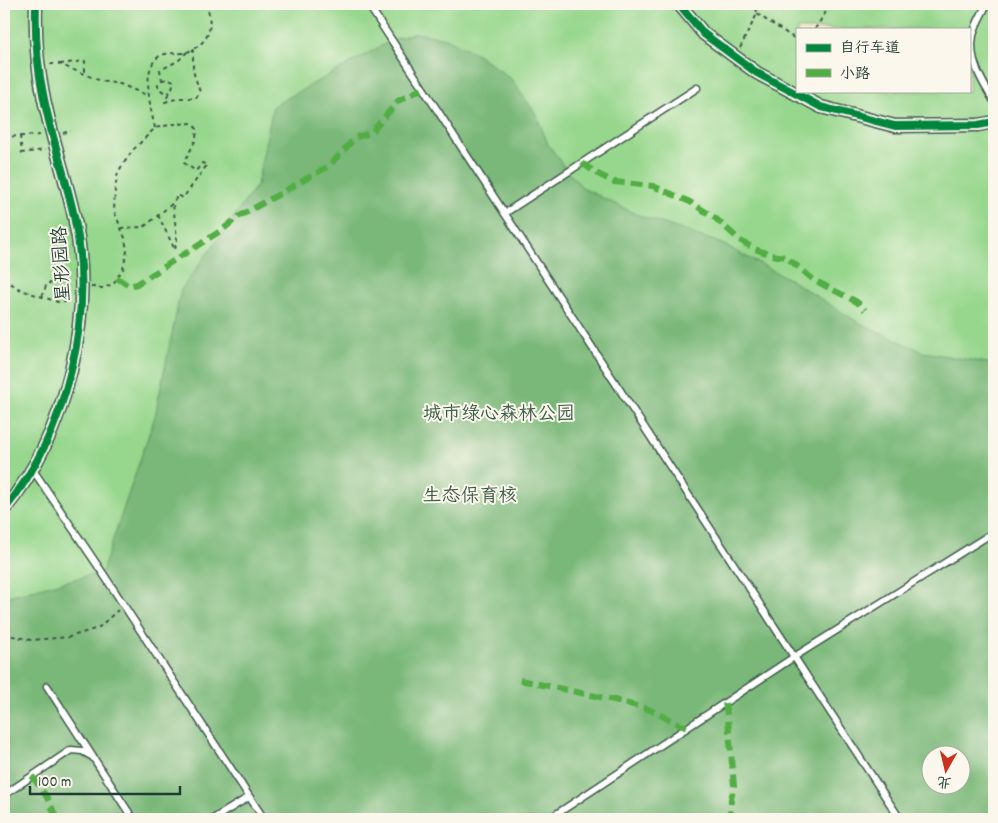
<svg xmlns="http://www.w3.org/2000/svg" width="998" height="823" font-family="Dekko,'LXGW WenKai TC',sans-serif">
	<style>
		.green { fill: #97d78d; stroke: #5b8a60; fill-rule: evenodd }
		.forest { fill: #79b878; stroke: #4c7a56; fill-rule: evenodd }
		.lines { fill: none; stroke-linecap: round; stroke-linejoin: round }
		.service-casing { stroke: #3e564a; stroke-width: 9 }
		.minor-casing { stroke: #3e564a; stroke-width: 15 }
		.path { stroke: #3e564a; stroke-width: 2; stroke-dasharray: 4 4; stroke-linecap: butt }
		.service { stroke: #fff; stroke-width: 6 }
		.minor { stroke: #fff; stroke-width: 12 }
		.quiet { stroke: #52ad45; stroke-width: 6; stroke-dasharray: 12 6; stroke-linecap: butt }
		.cycleway-casing { stroke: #fbf7ec; stroke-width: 11 }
		.cycleway { stroke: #00873e; stroke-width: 8 }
		.labels { text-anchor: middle; stroke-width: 4; stroke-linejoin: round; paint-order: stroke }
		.street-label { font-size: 19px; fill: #1f3d34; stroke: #fbf7ec }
		.park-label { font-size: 19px; fill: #375c46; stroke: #fbf7ec }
	</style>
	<rect width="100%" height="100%" fill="#fbf7ec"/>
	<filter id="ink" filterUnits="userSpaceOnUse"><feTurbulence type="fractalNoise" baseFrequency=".02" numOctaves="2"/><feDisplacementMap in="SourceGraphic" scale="10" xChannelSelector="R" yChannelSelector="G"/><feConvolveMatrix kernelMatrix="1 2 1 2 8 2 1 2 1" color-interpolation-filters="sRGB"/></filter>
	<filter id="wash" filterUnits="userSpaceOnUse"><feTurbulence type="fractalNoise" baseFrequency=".0096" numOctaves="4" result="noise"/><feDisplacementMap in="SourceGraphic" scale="20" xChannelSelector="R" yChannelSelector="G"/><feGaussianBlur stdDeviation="1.12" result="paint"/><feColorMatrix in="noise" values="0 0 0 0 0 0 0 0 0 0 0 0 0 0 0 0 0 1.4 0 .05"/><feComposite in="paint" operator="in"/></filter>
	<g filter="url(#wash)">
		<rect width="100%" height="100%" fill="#eee4c6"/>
		<path class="green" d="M 4,4 L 994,4 L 994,819 L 4,819 ZM 797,29 L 969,29 L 969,91 L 797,91 ZM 930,756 L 960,756 L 960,786 L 930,786 Z"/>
		<path class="forest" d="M 415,33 L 446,38 L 479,55 L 512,80 L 536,114 L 548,144 L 568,172 L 583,188 L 638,215 L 720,243 L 789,279 L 856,321 L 923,352 L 994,364 L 994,819 L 4,819 L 4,597 L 102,572 L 155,416 L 181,290 L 257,185 L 273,106 L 392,40 ZM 930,756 L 960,756 L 960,786 L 930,786 Z"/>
	</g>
	<g filter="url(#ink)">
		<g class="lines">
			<g class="service-casing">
				<g id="service">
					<polyline points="368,4 900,819"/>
					<path d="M 987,4 C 982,14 975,25 973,36 C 968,59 982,82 994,101"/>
					<polyline points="505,213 697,88"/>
					<polyline points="33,470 102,572 264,819"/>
					<polyline points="47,686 133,819"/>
					<polyline points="4,795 71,750 82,751 91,756"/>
					<polyline points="213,819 249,797"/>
					<polyline points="549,819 794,657 994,532"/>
				</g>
			</g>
			<g class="minor-casing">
				<g id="minor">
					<polyline points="679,4 704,34 757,73 821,107 895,126 978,125 994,122"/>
					<path d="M 4,510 C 67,433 96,314 74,216 C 65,175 51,136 43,94 C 37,65 35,34 36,4"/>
				</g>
			</g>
			<g class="path">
				<polyline points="757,14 797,40"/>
				<polyline points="815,29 831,4"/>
				<polyline points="740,48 757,14 756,4"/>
				<polyline points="187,52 178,61 160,70 162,80 158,84 158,88 168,95 165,102 179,98 196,98 200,92 193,71 193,49"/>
				<polyline points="50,64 59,64 101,81 120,84 149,96"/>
				<polyline points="60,64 85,61 85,74"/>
				<polyline points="162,80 169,79 174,81 172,88 168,94"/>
				<path d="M 155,128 C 151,110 142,76 155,60 C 162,51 175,54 184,53 C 188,52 191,50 195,48 C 213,37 211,23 207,4"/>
				<polyline points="63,133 71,131"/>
				<polyline points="20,136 22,153 45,150"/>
				<polyline points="4,137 41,135"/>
				<polyline points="158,215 175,250 177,239 173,204"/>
				<polyline points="4,279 21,290 58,302 70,302"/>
				<polyline points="91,287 103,288 113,284 123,269 127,251 125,238 114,211 115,189 118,172 132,151 155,128 174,124 192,123 197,129 196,139 184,163 196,171 202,163 207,165 183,198 178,195 173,203 144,227 120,228"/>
				<polyline points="42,297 47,283 69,285"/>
				<polyline points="4,634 31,640 69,637 98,628 118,610"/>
			</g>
			<use href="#service" class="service"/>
			<use href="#minor" class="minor"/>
			<g class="quiet">
				<polyline points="582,163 596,173 614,182 653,186 690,202 714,217 741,241 755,249 771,255 786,257 814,280 857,302 865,310"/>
				<polyline points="117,278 129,286 137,284 222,230 238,217 329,166 356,137 371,133 398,101 423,88"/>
				<polyline points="520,680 614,700 648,709 687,728"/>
				<polyline points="725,703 728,719 734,786 731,799 730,819"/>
				<polyline points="32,776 48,799 57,819"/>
			</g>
			<g class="cycleway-casing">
				<g id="cycleway">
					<polyline points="679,4 704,34 757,73 821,107 895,126 978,125 994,122"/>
					<path d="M 4,510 C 67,433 96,314 74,216 C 65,175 51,136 43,94 C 37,65 35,34 36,4"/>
				</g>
			</g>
			<use href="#cycleway" class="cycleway"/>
		</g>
	</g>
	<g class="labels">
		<g class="street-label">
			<text transform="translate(60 264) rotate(-93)" y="7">星形园路</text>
		</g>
		<g class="park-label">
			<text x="499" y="419">城市绿心森林公园</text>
			<text x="470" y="501">生态保育核</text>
		</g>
	</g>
	<rect width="998" height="823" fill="none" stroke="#fbf7ec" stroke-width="20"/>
	<rect x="796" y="28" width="175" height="65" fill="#fbf7ec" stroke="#a3ada2"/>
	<rect x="806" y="44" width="25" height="8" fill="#00873e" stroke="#a3ada2"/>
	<text x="840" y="52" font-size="15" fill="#1f3d34">自行车道</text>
	<rect x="806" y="69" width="25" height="8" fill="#52ad45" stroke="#a3ada2"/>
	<text x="840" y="78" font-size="15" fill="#1f3d34">小路</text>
	<g transform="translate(946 770) rotate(188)"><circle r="24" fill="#fbf7ec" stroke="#a3ada2"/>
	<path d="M0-4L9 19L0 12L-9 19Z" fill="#c8321e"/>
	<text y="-8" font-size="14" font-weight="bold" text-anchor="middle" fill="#1f3d34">北</text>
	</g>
	<path d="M30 786v8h150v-8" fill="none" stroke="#1f3d34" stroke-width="2.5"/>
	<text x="38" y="786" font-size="15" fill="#1f3d34" stroke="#fbf7ec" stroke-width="4" paint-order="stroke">100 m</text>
</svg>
